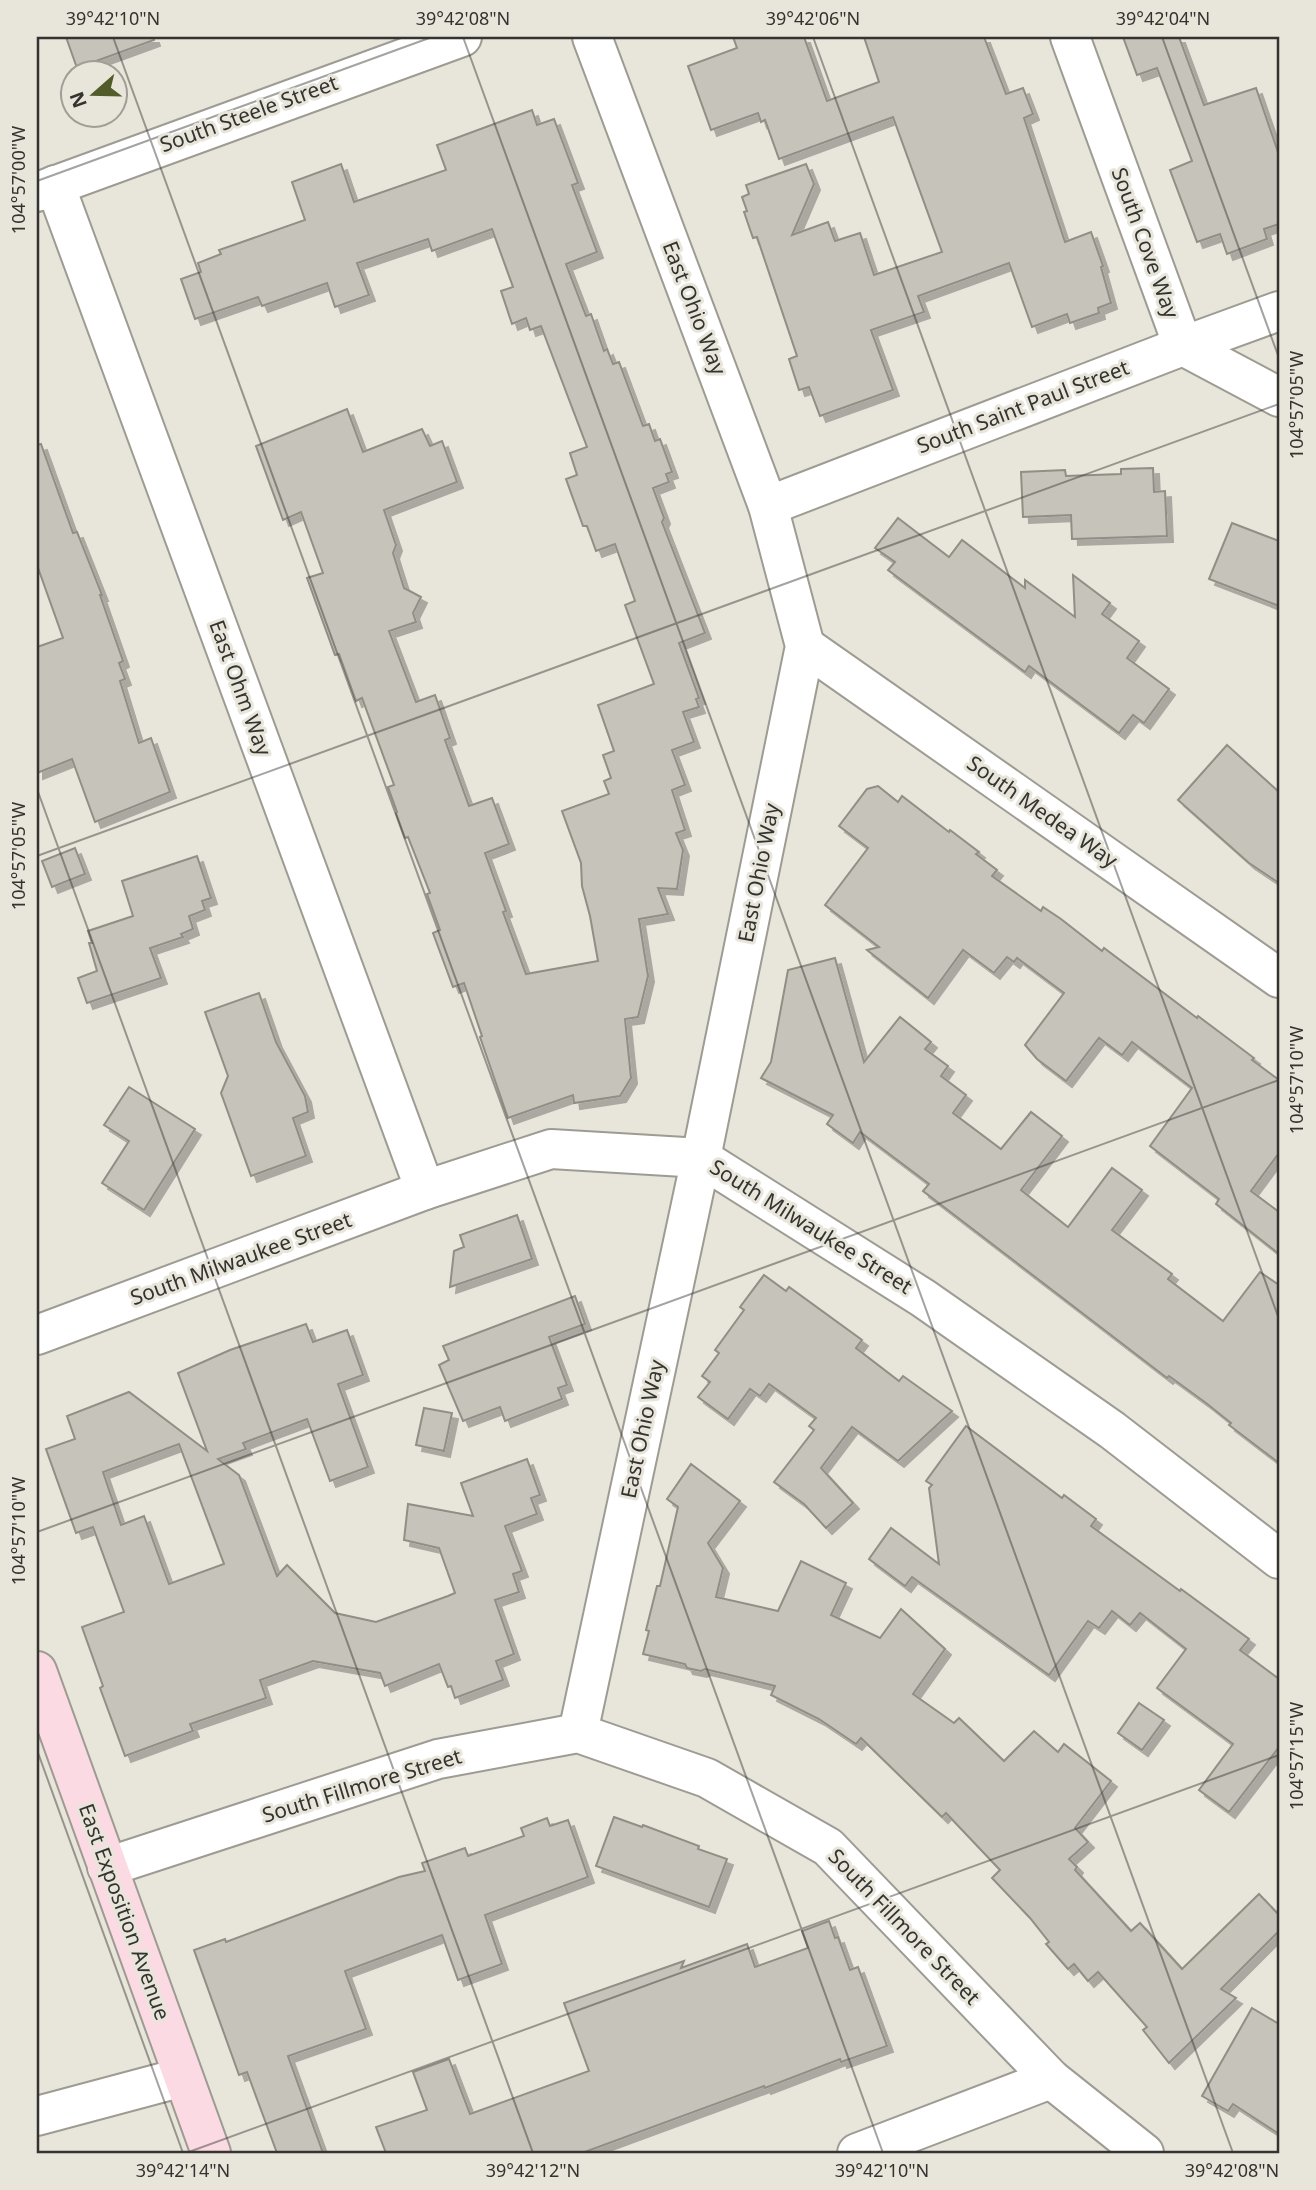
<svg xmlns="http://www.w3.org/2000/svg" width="1316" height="2190" font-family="'Noto Sans',sans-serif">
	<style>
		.building { fill: #c6c3ba; stroke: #918e85; stroke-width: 2; fill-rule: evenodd; filter: url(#shadow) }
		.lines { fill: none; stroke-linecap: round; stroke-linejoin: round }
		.street-casing { stroke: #9e9b92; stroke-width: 42 }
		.secondary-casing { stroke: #9e9b92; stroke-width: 42 }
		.street { stroke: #fff; stroke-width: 38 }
		.secondary { stroke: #fcdae4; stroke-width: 38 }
		.ticks { fill: none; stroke: #34332f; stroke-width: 2; stroke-opacity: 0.45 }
		.labels { text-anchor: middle; stroke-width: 6; stroke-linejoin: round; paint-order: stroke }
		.street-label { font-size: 21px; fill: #34332f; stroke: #e8e5db }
		.neatline { fill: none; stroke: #34332f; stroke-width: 2.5 }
		.ticks-label { font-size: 18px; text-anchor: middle; fill: #34332f }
	</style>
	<defs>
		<filter id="shadow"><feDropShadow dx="6" dy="6" stdDeviation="0" flood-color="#0004"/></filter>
	</defs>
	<rect width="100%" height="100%" fill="#e8e5db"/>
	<g class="building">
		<polygon points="66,37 153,37 154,40 77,68"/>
		<polygon points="733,37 804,37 827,101 879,82 864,37 984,37 1006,94 1023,88 1033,114 1024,118 1065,242 1091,232 1103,266 1101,267 1111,303 1098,308 1099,313 1070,323 1067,314 1032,327 1009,263 918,296 924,312 871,330 893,390 820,416 809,387 799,390 789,359 797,356 757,237 753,238 744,212 747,211 742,197 749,194 746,185 806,164 814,184 792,235 828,222 835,241 860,233 874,275 942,252 893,117 779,159 765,120 761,122 758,113 711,130 688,66 737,48"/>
		<polygon points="1123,37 1179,37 1204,105 1256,88 1279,155 1279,224 1264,229 1267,239 1227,254 1220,234 1197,242 1170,170 1192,161 1157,68 1137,75"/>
		<polygon points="532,110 537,125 554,119 578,183 572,185 597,252 566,264 586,316 591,314 604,351 607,349 613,364 619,362 643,426 649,424 655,441 660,439 672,472 666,474 669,482 653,488 664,518 662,522 705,633 679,643 699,698 696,699 699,707 683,712 694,742 672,750 685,785 672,790 685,830 676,833 683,850 677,889 658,888 668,914 639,919 648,976 638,1017 625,1019 631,1078 620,1096 574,1103 573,1095 508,1118 480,1037 482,1036 464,983 453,987 433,933 440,930 427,894 430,893 408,837 405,838 396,813 397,812 388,787 394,785 362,698 356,701 339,654 335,655 307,578 323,573 301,512 283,520 256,446 347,409 363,452 422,429 430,446 442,441 457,482 384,510 396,545 393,553 404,588 421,597 413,613 416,622 389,631 416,702 435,695 450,738 445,740 469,806 492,798 509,844 485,853 506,911 503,912 526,974 598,961 590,916 582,886 581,863 562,811 609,794 604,781 611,778 603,755 614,751 598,705 654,684 625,605 635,601 615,544 596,551 587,526 583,526 566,479 577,475 570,453 587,447 541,326 530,330 526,318 512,324 501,291 513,287 492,229 432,251 428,239 357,263 369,295 335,307 327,283 262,306 258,297 195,319 181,279 201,272 198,263 221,254 219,250 305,220 292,182 341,164 354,202 446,170 437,145"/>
		<polygon points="41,444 73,533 77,532 102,595 100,595 123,661 119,663 125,679 120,681 139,743 151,738 170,792 95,822 72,759 37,773 37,647 63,638 37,565 37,445"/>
		<polygon points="1153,468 1154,492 1165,491 1167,536 1072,539 1071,515 1023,517 1021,472 1065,470 1066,476 1121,474 1121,469"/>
		<polygon points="898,518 949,557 962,540 1025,588 1025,580 1075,617 1073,575 1110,603 1102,614 1139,641 1127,658 1169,689 1144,723 1133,715 1119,733 1029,666 1025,672 888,570 895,562 875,548"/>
		<polygon points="1232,523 1279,541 1279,606 1209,579"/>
		<polygon points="1227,745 1279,792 1279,883 1249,863 1178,800"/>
		<polygon points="878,786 898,802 902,796 949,832 950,830 979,852 976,854 997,870 992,876 1041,911 1043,907 1061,919 1102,951 1104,948 1197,1018 1198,1016 1254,1058 1252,1060 1279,1080 1279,1153 1251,1191 1279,1212 1279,1254 1216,1204 1219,1199 1150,1146 1192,1088 1132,1042 1122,1055 1099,1038 1066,1081 1037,1059 1025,1045 1064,993 1017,958 1014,962 1007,957 994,973 963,950 928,998 867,950 879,947 825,905 868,848 839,826 867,789"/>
		<polygon points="75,848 85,874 52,887 42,861"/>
		<polygon points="197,856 211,898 202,901 205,910 189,916 193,929 181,934 183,937 150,948 161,978 87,1003 78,978 97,971 89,943 92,943 88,931 133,916 122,881"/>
		<polygon points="835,958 864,1062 900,1017 931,1042 925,1049 948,1066 941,1076 966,1095 953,1113 1001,1149 1031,1112 1062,1136 1021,1190 1068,1227 1112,1168 1142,1190 1112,1230 1172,1274 1168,1279 1223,1321 1260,1272 1279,1285 1279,1463 1229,1425 1231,1423 1206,1403 1169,1376 1167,1378 923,1191 929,1184 860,1132 853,1143 827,1124 833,1115 761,1078 771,1062 788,970"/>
		<polygon points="259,993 276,1042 305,1096 308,1112 293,1118 306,1156 251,1176 221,1093 228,1076 205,1012"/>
		<polygon points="129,1087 195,1129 144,1210 102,1183 129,1141 104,1125"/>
		<polygon points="517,1215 532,1259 450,1287 454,1251 464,1247 460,1235"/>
		<polygon points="764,1275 786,1291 789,1287 862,1340 856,1348 899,1381 903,1376 952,1411 898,1461 852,1427 821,1468 853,1503 826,1528 804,1504 774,1482 814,1430 809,1426 816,1418 769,1384 760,1396 750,1389 728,1419 698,1397 710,1382 702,1376 719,1353 715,1350 744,1310 740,1307"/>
		<polygon points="575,1296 585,1324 549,1337 567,1385 558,1388 562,1399 505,1421 500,1407 463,1421 439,1365 449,1360 443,1346"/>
		<path d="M 306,1324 L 313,1342 L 347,1330 L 363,1375 L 338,1384 L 368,1467 L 330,1481 L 307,1419 L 243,1443 L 246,1449 L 218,1459 L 239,1475 L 277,1576 L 287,1565 L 335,1613 L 376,1622 L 448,1596 L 455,1593 L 439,1548 L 404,1540 L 408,1504 L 473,1516 L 461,1483 L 527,1459 L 540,1495 L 531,1498 L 537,1514 L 505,1526 L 522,1571 L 513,1574 L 519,1592 L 495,1600 L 514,1654 L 496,1661 L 503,1680 L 455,1698 L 451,1686 L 448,1687 L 439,1664 L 385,1686 L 380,1673 L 313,1661 L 260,1680 L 266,1698 L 190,1724 L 193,1731 L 125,1756 L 100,1688 L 103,1686 L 82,1627 L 124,1612 L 93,1527 L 76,1533 L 46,1449 L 75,1439 L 67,1416 L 129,1392 L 207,1451 L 178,1373 L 230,1350 ZM 179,1444 L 224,1564 L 169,1584 L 144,1516 L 121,1525 L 103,1472 Z"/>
		<polygon points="424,1408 452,1413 444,1451 416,1445"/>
		<polygon points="966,1426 1062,1498 1064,1495 1096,1519 1091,1526 1180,1591 1181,1589 1249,1639 1240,1650 1279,1679 1279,1747 1229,1812 1199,1790 1233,1744 1157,1688 1186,1649 1140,1613 1130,1625 1112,1611 1099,1628 1088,1621 1049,1675 912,1577 905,1586 869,1559 891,1528 939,1564 929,1488 932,1485 926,1481"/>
		<polygon points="691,1464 740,1501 708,1543 723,1568 716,1597 778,1611 801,1561 846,1583 831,1615 880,1638 901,1609 945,1649 913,1694 954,1723 959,1718 1004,1761 1034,1731 1058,1752 1064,1744 1111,1781 1075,1828 1088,1842 1069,1859 1077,1867 1075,1870 1131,1931 1140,1923 1182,1969 1259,1894 1279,1915 1279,1931 1221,1989 1236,1998 1169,2063 1143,2030 1147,2027 1098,1972 1088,1981 1074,1964 1068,1969 1046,1944 1049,1942 1030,1918 992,1878 1000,1870 946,1813 942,1817 861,1738 856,1744 819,1719 771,1695 775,1686 705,1669 701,1671 687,1668 685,1664 643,1654 649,1631 646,1630 657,1586 660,1586 678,1507 667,1499"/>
		<polygon points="1139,1703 1164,1720 1142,1750 1118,1733"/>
		<polygon points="614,1817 642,1827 643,1825 699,1846 698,1849 727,1859 709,1907 596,1866"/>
		<polygon points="547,1818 550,1826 568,1820 588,1877 485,1915 502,1964 458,1980 442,1935 345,1971 366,2029 288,2056 323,2153 277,2153 247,2072 239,2075 194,1950 225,1939 226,1942 399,1877 425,1871 422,1863 465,1848 468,1856 524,1836 521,1828"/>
		<polygon points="829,1921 835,1938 838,1937 850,1970 858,1967 887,2046 841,2062 840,2059 765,2088 764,2086 582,2153 386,2153 376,2127 427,2110 413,2072 449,2059 470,2114 589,2071 564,2003 684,1961 681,1968 747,1944 755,1967 808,1948 802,1931"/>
		<polygon points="1252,2008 1279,2024 1279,2134 1233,2104 1228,2111 1202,2096"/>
	</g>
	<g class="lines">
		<g class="street-casing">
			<g id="street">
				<polyline points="1070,37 1183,346 1279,397"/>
				<polyline points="55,185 425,1190"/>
				<polyline points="37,192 462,37"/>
				<polyline points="768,506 1183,346 1279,311"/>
				<polyline points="805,646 1279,978"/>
				<polyline points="37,1335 425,1190 551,1149 701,1158 923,1298 1112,1430 1279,1559"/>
				<polyline points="578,1733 701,1158 805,646 768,506 592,37"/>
				<polyline points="107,1867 438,1759 578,1733 707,1778 828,1847 1051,2079 1144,2153"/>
				<polyline points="37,2116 183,2077"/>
				<polyline points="857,2153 1051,2079"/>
			</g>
		</g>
		<g class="secondary-casing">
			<polyline id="secondary" points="37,1671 211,2153"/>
		</g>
		<use href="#street" class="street"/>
		<use href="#secondary" class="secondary"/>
	</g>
	<path class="ticks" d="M 113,37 L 883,2153M 463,37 L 1233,2153M 813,37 L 1279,1319M 1162,37 L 1279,358M 37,181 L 432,37M 37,789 L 533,2153M 37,856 L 1279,404M 37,1532 L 1279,1080M 37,1750 L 183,2153M 186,2153 L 1279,1755"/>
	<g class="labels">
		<g class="street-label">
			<text transform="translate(249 114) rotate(-20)" y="7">South Steele Street</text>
			<text transform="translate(1145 243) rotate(70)" y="7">South Cove Way</text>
			<text transform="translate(694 308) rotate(69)" y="7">East Ohio Way</text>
			<text transform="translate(1023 407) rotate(-21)" y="7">South Saint Paul Street</text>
			<text transform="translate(240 688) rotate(70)" y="7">East Ohm Way</text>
			<text transform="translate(1042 812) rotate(35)" y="7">South Medea Way</text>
			<text transform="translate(759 873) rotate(-79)" y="7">East Ohio Way</text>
			<text transform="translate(811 1227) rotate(32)" y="7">South Milwaukee Street</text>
			<text transform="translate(241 1259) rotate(-20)" y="7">South Milwaukee Street</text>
			<text transform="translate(643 1429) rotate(-78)" y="7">East Ohio Way</text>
			<text transform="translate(362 1786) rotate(-17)" y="7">South Fillmore Street</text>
			<text transform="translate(124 1912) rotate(70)" y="7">East Exposition Avenue</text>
			<text transform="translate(904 1927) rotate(46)" y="7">South Fillmore Street</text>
		</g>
	</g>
	<rect width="1316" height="2190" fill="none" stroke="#e8e5db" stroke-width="77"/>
	<g transform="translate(94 94) rotate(250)"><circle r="33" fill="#e8e5db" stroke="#a09e96" stroke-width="2"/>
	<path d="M0-5L12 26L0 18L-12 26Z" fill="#525c2b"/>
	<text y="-10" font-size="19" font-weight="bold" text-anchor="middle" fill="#34332f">N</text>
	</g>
	<rect x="38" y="38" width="1240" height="2114" class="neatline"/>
	<g class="ticks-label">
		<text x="113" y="25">39°42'10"N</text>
		<text x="463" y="25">39°42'08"N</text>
		<text x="813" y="25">39°42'06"N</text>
		<text x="1163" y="25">39°42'04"N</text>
		<text transform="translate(19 180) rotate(-90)" y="6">104°57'00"W</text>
		<text transform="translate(1297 405) rotate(-90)" y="6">104°57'05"W</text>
		<text transform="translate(19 856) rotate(-90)" y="6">104°57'05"W</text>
		<text transform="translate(1297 1080) rotate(-90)" y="6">104°57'10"W</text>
		<text transform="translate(19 1531) rotate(-90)" y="6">104°57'10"W</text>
		<text transform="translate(1297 1756) rotate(-90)" y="6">104°57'15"W</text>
		<text x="183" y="2177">39°42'14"N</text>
		<text x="533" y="2177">39°42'12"N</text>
		<text x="882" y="2177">39°42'10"N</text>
		<text x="1232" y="2177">39°42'08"N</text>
	</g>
</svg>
